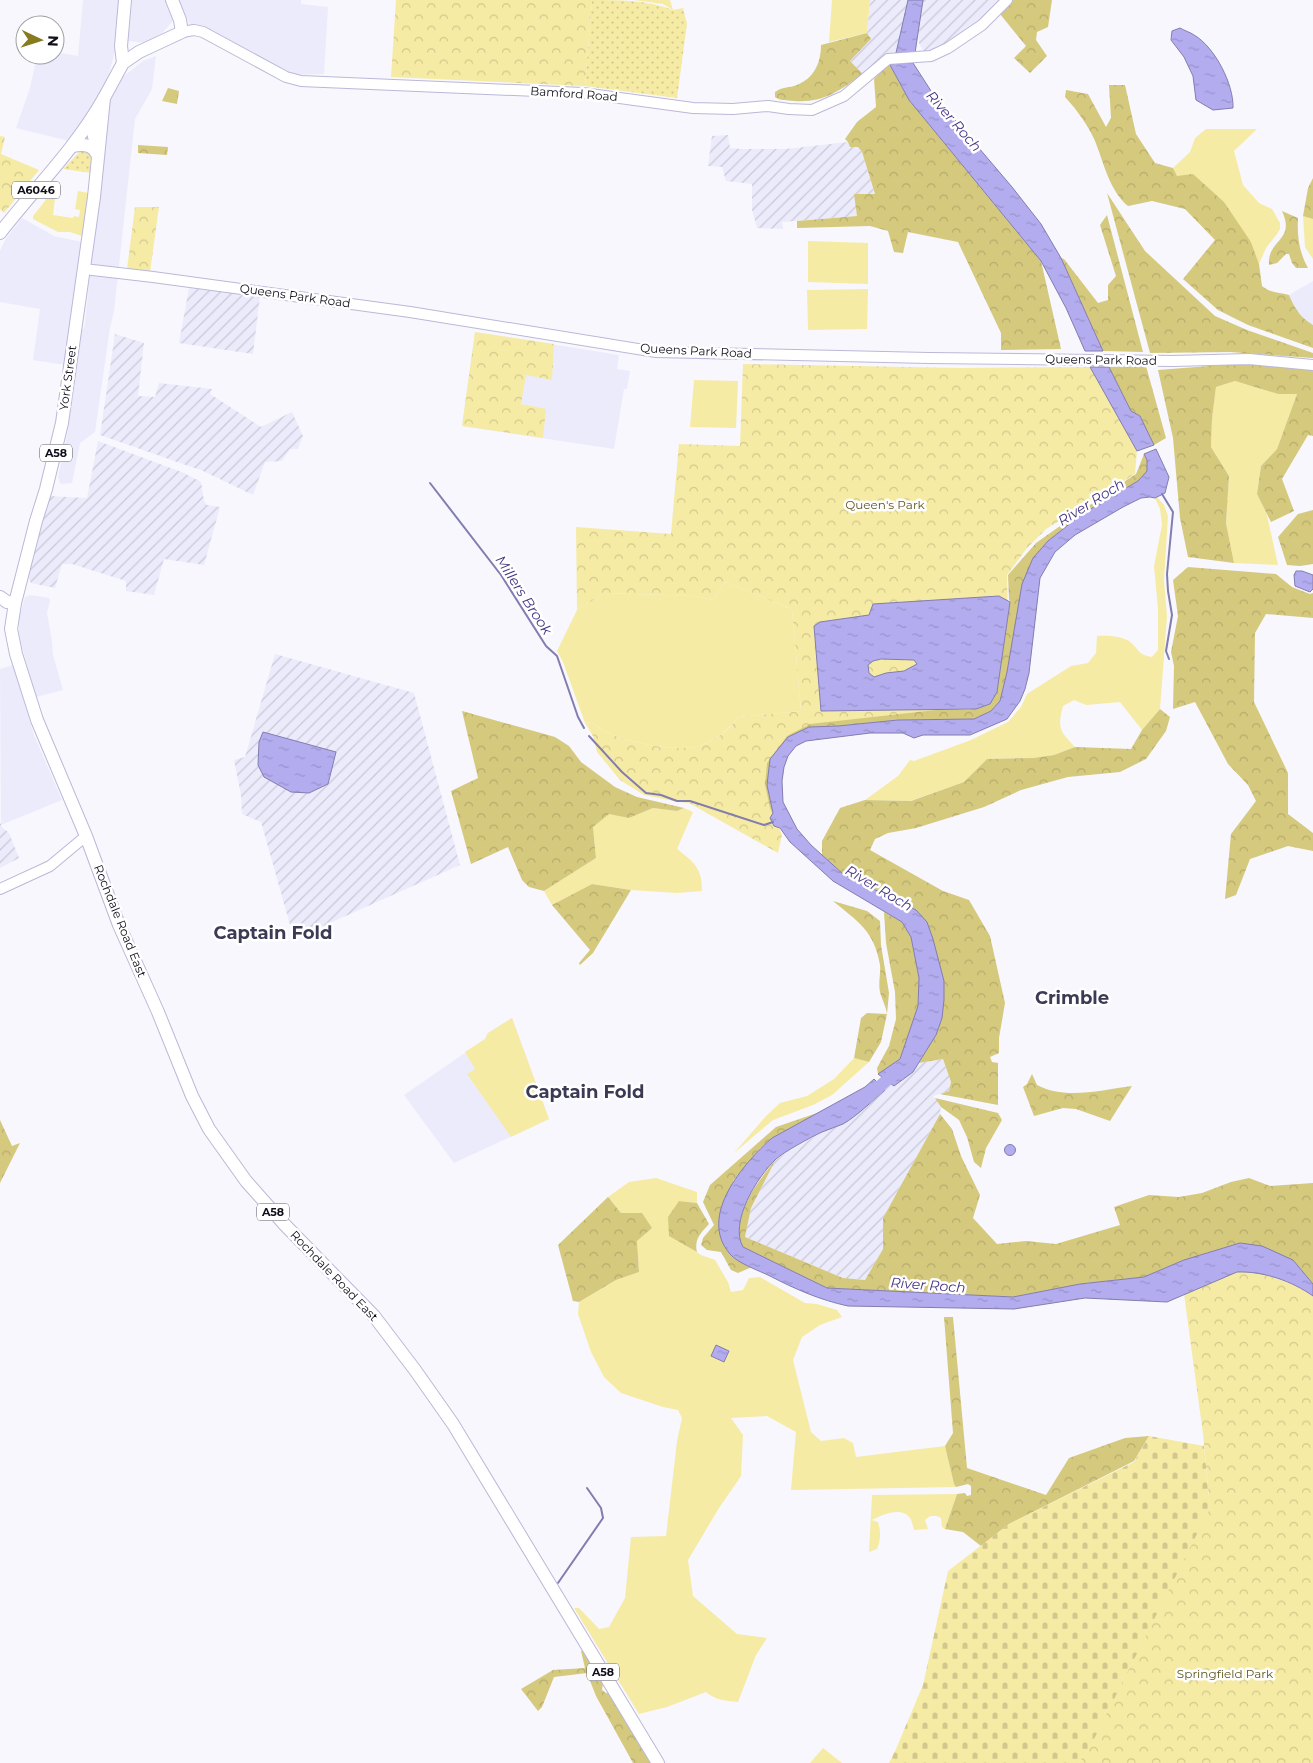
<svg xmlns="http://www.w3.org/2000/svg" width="1313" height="1763" font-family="Montserrat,sans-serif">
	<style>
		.built { fill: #ecebfc }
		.industrial { fill: url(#industrial-furrows) }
		.grass { fill: #f6eba4 }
		.forest { fill: url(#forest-crowns) }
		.cemetery { fill: url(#cemetery-stones) }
		.park { fill: url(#park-crowns) }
		.garden { fill: url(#garden-dots) }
		.water { fill: url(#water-ripples); stroke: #827daf; fill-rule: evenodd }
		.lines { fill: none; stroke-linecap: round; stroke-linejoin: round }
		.stream { stroke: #827daf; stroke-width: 2 }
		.river { stroke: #b3acef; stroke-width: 12 }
		.tertiary-casing { stroke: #bbb8d8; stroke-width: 12 }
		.primary-casing { stroke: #bbb8d8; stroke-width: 14 }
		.trunk-casing { stroke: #bbb8d8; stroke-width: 14 }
		.tertiary { stroke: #fff; stroke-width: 10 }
		.primary { stroke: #fff; stroke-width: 12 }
		.trunk { stroke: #fff; stroke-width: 12 }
		.labels { text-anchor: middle; stroke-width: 5; stroke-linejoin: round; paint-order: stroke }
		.shield { fill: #fff; stroke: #58575f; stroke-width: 1 }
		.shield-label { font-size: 11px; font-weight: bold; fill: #100f1a }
		.street-label { font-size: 12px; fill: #100f1a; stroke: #fff }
		.park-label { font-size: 12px; fill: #605720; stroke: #fff }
		.water-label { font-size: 14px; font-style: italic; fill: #463584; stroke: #fff }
		.district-label { font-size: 18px; font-weight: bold; fill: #3c3a54; stroke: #fff }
	</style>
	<defs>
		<pattern id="industrial-furrows" width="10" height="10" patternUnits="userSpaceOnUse" patternTransform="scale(1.25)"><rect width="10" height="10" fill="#ecebfc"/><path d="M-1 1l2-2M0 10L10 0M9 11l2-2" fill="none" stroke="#c9c8d7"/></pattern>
		<pattern id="forest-crowns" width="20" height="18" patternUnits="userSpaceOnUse" patternTransform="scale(1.25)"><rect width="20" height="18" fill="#d5c97e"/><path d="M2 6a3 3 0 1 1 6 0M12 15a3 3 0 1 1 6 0" fill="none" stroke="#b6ab6c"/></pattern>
		<pattern id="cemetery-stones" width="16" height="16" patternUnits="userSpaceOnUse" patternTransform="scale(1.25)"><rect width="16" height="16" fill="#f6eba4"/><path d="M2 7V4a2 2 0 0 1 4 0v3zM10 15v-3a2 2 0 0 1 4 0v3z" fill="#d2c88d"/></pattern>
		<pattern id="park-crowns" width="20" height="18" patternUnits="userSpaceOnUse" patternTransform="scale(1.25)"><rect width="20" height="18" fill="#f6eba4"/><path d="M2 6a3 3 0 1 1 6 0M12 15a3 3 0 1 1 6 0" fill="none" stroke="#d2c88d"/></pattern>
		<pattern id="garden-dots" width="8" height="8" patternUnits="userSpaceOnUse" patternTransform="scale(1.25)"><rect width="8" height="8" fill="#f6eba4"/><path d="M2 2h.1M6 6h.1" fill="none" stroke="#d2c88d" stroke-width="1.8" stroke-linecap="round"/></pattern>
		<pattern id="water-ripples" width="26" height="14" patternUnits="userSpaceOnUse" patternTransform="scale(1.25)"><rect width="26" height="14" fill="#b3acef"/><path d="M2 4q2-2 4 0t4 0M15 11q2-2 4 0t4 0" fill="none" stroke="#9993cc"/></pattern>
	</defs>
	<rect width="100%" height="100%" fill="#f7f7fd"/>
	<g class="built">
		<polygon points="83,0 120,0 115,51 107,81 95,103 69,141 16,128 30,88 37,55 55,55 55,52 78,56"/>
		<polygon points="132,0 169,0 173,13 173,21 162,33 146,43 128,41"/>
		<polygon points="177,0 301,0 301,4 328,7 324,74 292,75 229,40 190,24"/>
		<polygon points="156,56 152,89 135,119 114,311 110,328 95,432 80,443 72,483 62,484 60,483 58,477 68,431 82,330 84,328 85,323 107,105 123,77 143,61"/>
		<polygon points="22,218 54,236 82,242 65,365 33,360 40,309 0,302 0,251 5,240"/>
		<polygon points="1313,281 1313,325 1303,319 1295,310 1289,295"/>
		<polygon points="475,332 619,355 617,369 630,371 627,389 624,389 614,449 462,426"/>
		<polygon points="31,595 49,598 50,600 47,613 52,641 53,655 63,690 36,697 19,636 19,617 25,597"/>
		<polygon points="13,665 34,735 62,800 1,825 0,669"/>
		<polygon points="512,1018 549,1119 454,1163 404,1095 485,1039 488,1033"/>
	</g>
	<g class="industrial">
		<polygon points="870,0 908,0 896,53 878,61 863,74 850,61 871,39 867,33"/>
		<polygon points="923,0 1003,0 963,39 924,52 919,43 918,27"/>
		<polygon points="728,135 730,148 740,149 786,149 848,142 858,147 862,152 875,194 857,216 782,222 783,229 757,228 752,210 752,184 726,181 722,167 708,166 712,136"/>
		<polygon points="189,288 260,296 253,354 179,343"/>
		<polygon points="115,334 144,343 138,396 155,397 159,383 212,389 210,394 261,427 292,412 303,436 298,449 290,449 282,461 265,462 253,495 203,471 100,435"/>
		<polygon points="98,441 184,473 201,482 204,501 207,505 220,507 204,565 164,559 154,595 126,591 126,581 72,564 62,564 55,588 31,583 26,573 49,496 87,498"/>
		<polygon points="275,654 414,693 460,865 294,939 261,822 242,814 241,795 234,760 245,757"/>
		<polygon points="0,822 2,827 9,833 19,858 0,868"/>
		<polygon points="943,1059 951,1082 949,1091 933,1096 941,1105 940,1114 883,1218 883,1249 865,1280 843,1278 745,1237 751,1208 776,1159 822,1132 844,1123 903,1075 913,1072 919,1063"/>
	</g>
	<g class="grass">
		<polygon points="832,0 870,0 867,33 829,42"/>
		<polygon points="1206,129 1257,129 1234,151 1243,185 1259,203 1272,209 1280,223 1280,229 1277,234 1266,248 1259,264 1251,242 1177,176 1173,168 1190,152 1195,138"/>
		<polygon points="49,185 53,186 53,189 56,189 53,215 73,218 74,216 79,217 80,210 75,209 78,191 89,193 82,236 70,232 58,232 33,219 33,216 45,201"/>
		<polygon points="1303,216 1313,219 1313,259 1305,247"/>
		<polygon points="808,241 868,243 868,284 808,282"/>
		<polygon points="868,289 867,329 808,330 807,290"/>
		<polygon points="694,380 738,381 736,428 690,427"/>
		<polygon points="1235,381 1278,394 1297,394 1277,449 1261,466 1257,494 1266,511 1278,565 1234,563 1226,523 1229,476 1211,447 1212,419 1216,387"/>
		<path d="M 1157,497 L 1164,505 L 1168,516 L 1164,580 L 1167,617 L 1160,709 L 1142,730 L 1120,702 L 1086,705 L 1074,700 L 1063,706 C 1057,728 1060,731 1075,747 L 1054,755 L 1033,758 L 987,759 L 964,782 L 910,801 L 865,800 L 898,776 L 910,760 L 914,761 L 971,740 L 1008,722 L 1021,707 L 1027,694 L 1071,666 L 1088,663 L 1096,653 L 1097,636 C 1106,635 1122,636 1129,641 C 1139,649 1138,655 1152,657 L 1158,650 L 1158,609 L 1154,566 L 1162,525 L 1160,509 L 1155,498 Z"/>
		<path d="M 725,582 L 792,609 L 801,711 L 738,717 C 729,730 716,739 702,745 C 679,754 608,741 592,722 L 585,723 L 563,662 L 557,651 L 577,610 L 605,593 L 695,596 L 713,600 Z"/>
		<path d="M 653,808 L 677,811 L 684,808 L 693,812 L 677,849 C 695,863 702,868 702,891 L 677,893 L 631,890 L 592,884 L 552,905 L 544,891 L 596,858 L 593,827 L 609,813 L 629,818 Z"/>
		<polygon points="512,1018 549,1119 511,1137 467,1074 475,1069 465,1052 485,1039 488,1033"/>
		<polygon points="854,1058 869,1062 832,1095 813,1105 773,1120 734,1153 766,1116 780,1103 807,1096 834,1079"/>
		<path d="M 656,1178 L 697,1192 L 697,1203 L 679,1201 L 688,1246 L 701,1255 L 715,1260 L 728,1282 L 731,1292 L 743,1290 L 749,1278 L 760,1277 L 805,1303 L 817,1304 L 837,1310 L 842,1317 L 820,1325 L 802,1337 L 793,1360 L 811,1432 L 821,1441 L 844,1438 L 853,1443 L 856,1457 L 945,1446 L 954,1484 L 956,1487 L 791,1490 L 796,1432 L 767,1416 L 731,1418 L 743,1435 L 741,1476 L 719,1508 L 688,1560 L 693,1596 L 737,1634 L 767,1638 L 756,1655 L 738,1702 C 727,1701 715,1700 706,1692 L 667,1707 L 639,1714 L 574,1608 L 579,1608 L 599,1629 L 609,1627 L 625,1598 L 631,1537 L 666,1536 L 677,1441 L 682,1418 L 678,1410 L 663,1407 L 621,1393 L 604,1377 L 591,1352 L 578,1314 L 579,1302 L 616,1280 L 639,1272 L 637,1241 L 651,1228 L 621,1213 L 608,1197 L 629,1182 Z"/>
		<path d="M 957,1494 L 945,1529 L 942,1527 L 941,1518 L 937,1516 L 930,1516 L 925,1520 L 928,1529 L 914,1530 C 913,1526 912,1521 910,1518 C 901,1506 882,1515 872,1520 L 878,1522 C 881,1532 881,1539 877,1549 L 869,1552 L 872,1495 Z"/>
		<polygon points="823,1748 842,1763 810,1763"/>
	</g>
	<g class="forest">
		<polygon points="1013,0 1052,0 1048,27 1037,32 1036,40 1047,56 1030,73 1014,58 1026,46 1000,14"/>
		<path d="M 867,33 L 871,39 L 850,61 L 863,74 C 839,91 824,103 794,101 C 787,100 780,101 775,97 L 775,92 C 782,87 786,88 794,86 C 813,80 821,64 821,45 Z"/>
		<polygon points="890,65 909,100 1041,261 1061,349 1001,350 1001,333 958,242 908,232 903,253 894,252 888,231 870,226 797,228 797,221 857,216 854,194 875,194 862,152 858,147 850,147 848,142 845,139 857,122 876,107 874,79 884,68"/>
		<path d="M 1109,85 L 1125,85 L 1136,134 L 1155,163 L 1173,168 L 1177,176 L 1193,174 L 1224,202 L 1251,242 L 1259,264 L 1262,286 C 1270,293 1279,292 1289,295 C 1295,309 1300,317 1313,325 L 1313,348 L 1248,325 L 1218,310 L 1183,279 L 1215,240 L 1185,209 L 1152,201 L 1128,206 C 1109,190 1104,163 1095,141 C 1088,125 1077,110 1065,97 L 1066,90 L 1088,94 L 1106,127 L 1111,118 Z"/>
		<polygon points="168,88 179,91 177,104 162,101"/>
		<polygon points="138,145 168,147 167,155 138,153"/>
		<polygon points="1313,178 1313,219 1303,216 1308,188"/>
		<polygon points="1107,193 1145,251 1215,316 1247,330 1313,353 1313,358 1230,352 1150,353"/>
		<path d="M 1282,211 L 1298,218 C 1297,236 1299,252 1308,268 L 1296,268 L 1292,263 L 1289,254 L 1286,254 L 1277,263 L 1269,265 C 1267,239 1296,241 1282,211 Z"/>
		<polygon points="1107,215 1143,352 1103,351 1061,258 1064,259 1098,303 1108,300 1108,285 1116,276 1100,225"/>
		<polygon points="1247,363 1299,367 1313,370 1313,436 1308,435 1282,479 1294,511 1271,522 1257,494 1261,466 1277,449 1297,394 1278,394 1235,381 1216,387 1212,419 1211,447 1229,476 1226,523 1234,563 1188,557 1180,518 1173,438 1158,370"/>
		<polygon points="1146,366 1166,438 1154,445 1140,416 1131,412 1109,367"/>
		<polygon points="1144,454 1147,460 1147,471 1138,481 1082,514 1048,541 1000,701 991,711 974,719 898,720 838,726 809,727 788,737 767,785 773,814 770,818 647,783 776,728 902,710 969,710 989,705 997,692 1010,602 1009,599 1008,575 1036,543 1104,495 1136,474"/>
		<polygon points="1313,510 1313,564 1300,566 1287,565 1278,537 1298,514"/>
		<polygon points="1188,567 1276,574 1292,587 1310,594 1313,593 1313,618 1266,614 1255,633 1254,702 1288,773 1288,814 1313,833 1313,851 1288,846 1250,859 1236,895 1225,899 1231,834 1256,801 1248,785 1228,764 1195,702 1173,709 1174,666 1171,652 1178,616 1173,580"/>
		<polygon points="1160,709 1170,717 1166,731 1146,759 1120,772 1068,777 1021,790 984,807 916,828 888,833 875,839 870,850 943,891 969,900 990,936 1005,1003 999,1038 999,1053 990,1057 992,1062 998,1063 998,1105 940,1094 949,1091 951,1082 943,1059 919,1063 936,1034 916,910 843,874 822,855 822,841 840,808 865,800 911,801 964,782 987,759 1033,758 1054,755 1075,747 1131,749 1142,730"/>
		<polygon points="462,711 555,737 569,746 581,762 615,787 637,797 684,808 677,811 653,808 629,818 609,814 593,827 596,858 544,891 529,887 522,880 508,847 471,864 451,791 478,778"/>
		<polygon points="592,884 631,890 593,953 580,965 579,963 590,950 552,905"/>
		<path d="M 833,901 L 867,911 L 880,921 L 881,945 L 889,993 L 887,1014 L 881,1042 L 869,1062 L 854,1058 L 861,1018 L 867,1013 L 887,1014 C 886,1006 882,1000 880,992 C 878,983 881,973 880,965 C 874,930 858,922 833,901 Z"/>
		<polygon points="884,912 902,922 911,937 919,978 918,1006 900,1059 878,1074 877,1068 889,1046 896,1019 895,992 886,943"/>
		<path d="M 1032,1074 L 1037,1085 C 1065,1100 1101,1090 1132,1086 L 1110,1121 L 1076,1109 L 1063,1108 L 1034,1116 L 1023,1087 L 1027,1084 Z"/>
		<polygon points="935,1098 998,1113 1002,1120 986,1148 981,1168 974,1162 967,1137 959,1120 941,1107"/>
		<polygon points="820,1112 772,1138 760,1149 733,1181 732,1256 752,1267 738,1273 731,1270 721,1252 707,1250 701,1245 703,1238 714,1225 703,1202 710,1185 776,1127"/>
		<path d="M 940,1114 L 952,1129 L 961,1156 L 980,1195 L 973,1218 L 997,1244 L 1026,1241 L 1056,1244 L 1120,1225 L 1114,1207 L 1149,1195 L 1179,1197 L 1202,1193 L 1231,1182 L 1249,1178 L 1270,1186 L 1313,1183 L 1313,1284 L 1293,1260 L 1240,1243 L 1184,1260 L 1144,1277 L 1080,1284 L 1013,1297 L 827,1288 L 743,1247 C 728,1219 759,1180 776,1159 L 751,1208 L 745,1237 L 843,1278 L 865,1280 L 883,1249 L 883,1218 Z"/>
		<polygon points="0,1120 12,1146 20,1143 0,1183"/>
		<polygon points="608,1197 621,1213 642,1213 652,1228 637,1241 639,1272 616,1280 579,1302 573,1301 558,1245"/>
		<path d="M 679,1201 L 697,1203 L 709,1224 C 701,1233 694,1239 697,1252 L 669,1236 L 668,1217 Z"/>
		<polygon points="944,1317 953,1317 967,1468 1046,1495 1069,1458 1125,1438 1149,1436 1134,1461 1009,1524 981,1546 963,1532 945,1529 957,1494 965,1493 967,1496 971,1495 971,1486 968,1484 956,1487 954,1484 945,1446 953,1433"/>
		<polygon points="583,1650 603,1683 602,1690 606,1693 609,1693 653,1763 633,1763 596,1696 587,1673 554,1677 542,1707 538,1711 521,1689 553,1670 585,1668 581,1651"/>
	</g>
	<polygon class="cemetery" points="1149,1436 1204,1446 1210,1508 1139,1660 1093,1742 1079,1763 889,1763 896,1749 923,1685 948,1571 1009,1524 1134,1462"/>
	<g class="park">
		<polygon points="396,0 592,0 585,86 391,77"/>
		<polygon points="634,0 670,0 673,10 663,4"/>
		<polygon points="0,136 5,137 1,154 39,170 4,213 0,209"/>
		<polygon points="135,207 159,207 150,272 127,269"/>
		<polygon points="475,332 554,344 552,380 526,375 521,404 546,409 543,438 462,426"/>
		<path d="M 743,364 L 960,368 L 1090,367 L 1137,451 L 1135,474 L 1046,529 L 1027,548 L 1007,575 L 1008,618 L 990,704 L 810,724 L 787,736 L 767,763 L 765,785 L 770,808 L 782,835 L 778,853 L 689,803 L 679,802 L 644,795 L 620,780 L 597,752 L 593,736 L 585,723 L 592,722 C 608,741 679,754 702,745 C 716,739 729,731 738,717 L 801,711 L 792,609 L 725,582 L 713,600 L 695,596 L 605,593 L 577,610 L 576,527 L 671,534 L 679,444 L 740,446 Z"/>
		<path d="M 1250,1271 C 1272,1277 1294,1282 1313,1296 L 1313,1763 L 1079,1763 L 1093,1741 L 1210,1508 L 1203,1434 L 1184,1294 L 1237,1272 Z"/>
	</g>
	<g class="garden">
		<path d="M 592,0 C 619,0 649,0 673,10 L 683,8 L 687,24 L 677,98 L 585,86 Z"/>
		<polygon points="83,148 92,156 92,173 63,169"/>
	</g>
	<g class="water">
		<polygon points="908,0 923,0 915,53 896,53"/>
		<path d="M 1180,28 C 1185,31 1190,32 1194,35 C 1215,47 1234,85 1233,108 L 1213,110 L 1196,100 L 1193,76 L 1184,57 L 1171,40 L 1172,31 Z"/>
		<polygon points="897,63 913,63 933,94 1012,187 1041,224 1061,258 1103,351 1085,351 1066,308 1041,261 909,100 890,65"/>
		<polygon points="1090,367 1109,367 1131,411 1140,416 1154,445 1137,451"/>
		<polygon points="1156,449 1169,477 1165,493 1155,498 1150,497 1141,498 1123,507 1075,535 1055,552 1040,578 1029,673 1025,689 1020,701 1007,719 970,735 923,735 914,738 903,733 870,733 806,741 796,746 788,756 784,767 782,781 783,802 797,829 811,845 843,874 916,910 927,922 933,939 944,981 944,1000 942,1018 936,1035 913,1072 894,1086 878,1074 900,1059 918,1006 919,978 911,937 902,922 833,881 790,842 780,828 774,826 770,818 773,813 767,785 770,759 788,737 809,727 838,726 898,720 974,719 991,711 1000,701 1007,672 1022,584 1033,558 1048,541 1082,514 1138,481 1147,471 1147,460 1144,454"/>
		<polygon points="1296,571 1302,571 1313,575 1313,589 1310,592 1295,586 1294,575"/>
		<path d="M 999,596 L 1010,602 L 997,692 L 990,704 L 976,709 L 821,711 L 814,626 L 820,622 L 869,615 L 873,604 ZM 881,659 L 914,660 L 917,664 L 904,671 L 886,673 L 874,677 L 869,673 L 868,665 L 873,661 Z"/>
		<polygon points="263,732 336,752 328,784 309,793 291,792 264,777 258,765 259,742"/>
		<path d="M 874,1079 L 885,1090 C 872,1101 857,1116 843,1124 C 836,1127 829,1129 822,1132 C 811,1137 784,1152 776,1159 C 757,1177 729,1222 743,1247 L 827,1288 L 1013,1297 L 1080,1284 L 1144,1277 L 1184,1260 L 1240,1243 L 1262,1246 L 1293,1260 L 1313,1284 L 1313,1296 C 1292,1281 1263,1271 1237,1272 L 1167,1302 L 1085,1298 L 1014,1309 L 848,1306 C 820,1300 795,1289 770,1276 C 760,1271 737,1263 730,1254 C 697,1216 744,1163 772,1138 L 865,1087 Z"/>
		<circle cx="1010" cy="1150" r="5.5"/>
		<polygon points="716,1345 729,1351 724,1362 711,1356"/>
	</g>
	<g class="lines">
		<g class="stream">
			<polyline points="430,483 501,575 546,646 557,656 578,717 584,728"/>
			<polyline points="1162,494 1173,512 1167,574 1168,591 1172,615 1166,651 1169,659"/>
			<polyline points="589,736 622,772 646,793 661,795 677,801 690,801 764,825 773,822"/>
			<polyline points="558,1583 603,1518 601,1508 587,1488"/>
		</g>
		<polyline class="river" points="868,1097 898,1070"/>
		<g class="tertiary-casing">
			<g id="tertiary">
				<polyline points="182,32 194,30 203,32 286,77 301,81 583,93 693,108 733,109 768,106 789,109 812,110 844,96 888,59 931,56 948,48 982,25 1007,0"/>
				<polyline points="84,269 153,277 410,312 656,352 929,358 1173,361 1249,359 1313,365"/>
				<polyline points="0,889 50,866 86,836"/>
			</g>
		</g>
		<g class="primary-casing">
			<g id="primary">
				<path d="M 0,233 C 35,188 76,148 104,98"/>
				<polyline points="0,597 7,602 15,603"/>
			</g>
		</g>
		<g class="trunk-casing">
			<g id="trunk">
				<polyline points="172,0 180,20 182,32 139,52 123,63 104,98 94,197 62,423 46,489 36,521 15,603 11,629 16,654 37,720 86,836 119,925 158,1012 192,1096 209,1129 246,1181 285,1225 374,1316 415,1370 453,1424 658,1763"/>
				<polyline points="123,63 121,46 125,0"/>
				<polyline points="90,122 96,144"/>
				<path d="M 72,146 C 85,144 92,144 98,156"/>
			</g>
		</g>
		<use href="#tertiary" class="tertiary"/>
		<use href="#primary" class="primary"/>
		<use href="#trunk" class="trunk"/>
	</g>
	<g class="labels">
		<g class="shield">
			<rect x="12" y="181.5" width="48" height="17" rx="4"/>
			<rect x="40" y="444.5" width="32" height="17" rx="4"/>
			<rect x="257" y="1203.5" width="32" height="17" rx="4"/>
			<rect x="587" y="1663.5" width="32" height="17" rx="4"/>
		</g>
		<g class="shield-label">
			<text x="36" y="194">A6046</text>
			<text x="56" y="457">A58</text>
			<text x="273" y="1216">A58</text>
			<text x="603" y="1676">A58</text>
		</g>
		<g class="street-label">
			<text transform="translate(574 94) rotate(4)" y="4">Bamford Road</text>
			<text transform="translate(295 296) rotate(8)" y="4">Queens Park Road</text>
			<text transform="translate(696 351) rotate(3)" y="4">Queens Park Road</text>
			<text transform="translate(1101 360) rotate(1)" y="4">Queens Park Road</text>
			<text transform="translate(68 378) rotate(-82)" y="4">York Street</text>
			<text transform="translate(120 921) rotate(68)" y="4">Rochdale Road East</text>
			<text transform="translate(334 1276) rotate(46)" y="4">Rochdale Road East</text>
		</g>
		<g class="park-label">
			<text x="885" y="509">Queen's Park</text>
			<text x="1225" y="1678">Springfield Park</text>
		</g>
		<g class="water-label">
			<text transform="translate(954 121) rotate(49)" y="5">River Roch</text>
			<text transform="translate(1091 502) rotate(-32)" y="5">River Roch</text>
			<text transform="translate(524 595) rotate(57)" y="5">Millers Brook</text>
			<text transform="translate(879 888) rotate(31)" y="5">River Roch</text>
			<text transform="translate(928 1285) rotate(4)" y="5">River Roch</text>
		</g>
		<g class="district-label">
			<text x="273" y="939">Captain Fold</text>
			<text x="1072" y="1004">Crimble</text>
			<text x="585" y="1098">Captain Fold</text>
		</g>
	</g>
	<g transform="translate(40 40) rotate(94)"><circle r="24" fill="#ffffff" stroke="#9f9fa3"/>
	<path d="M0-4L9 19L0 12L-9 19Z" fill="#877a1f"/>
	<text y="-8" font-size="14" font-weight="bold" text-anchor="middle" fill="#100f1a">N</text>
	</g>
</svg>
